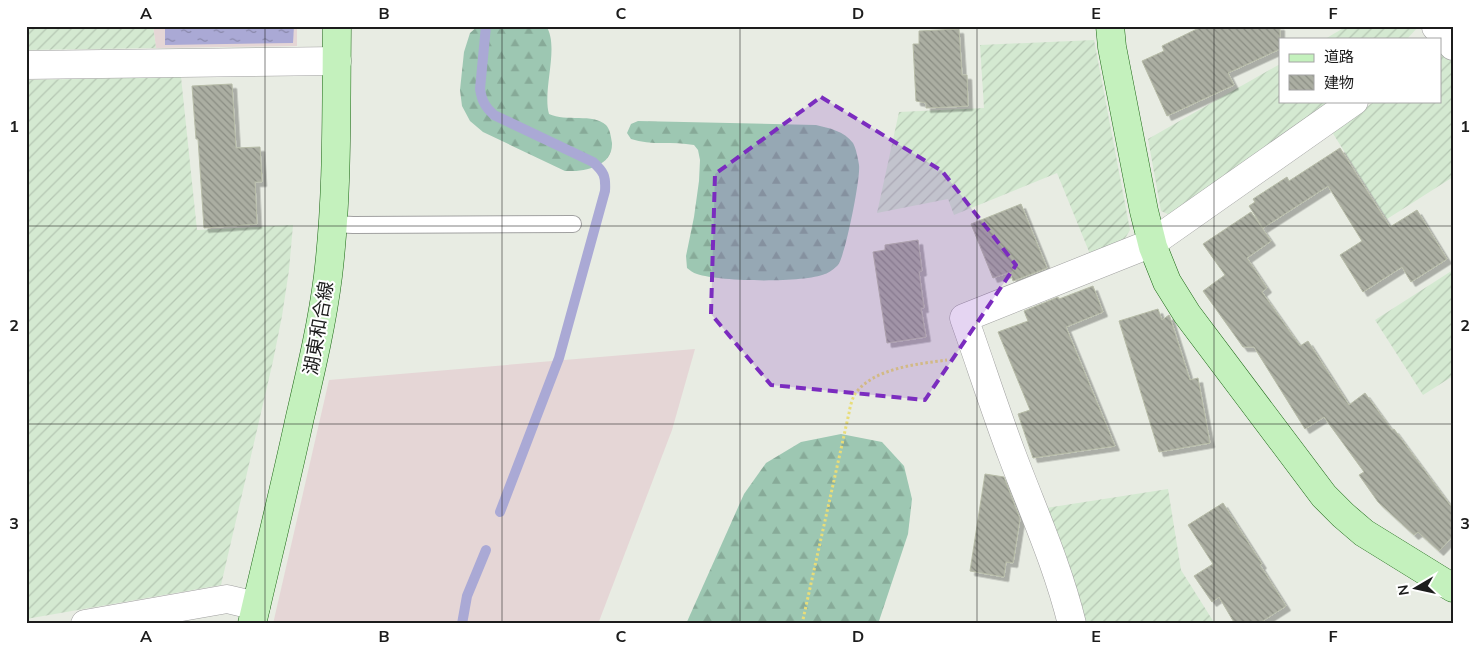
<svg xmlns="http://www.w3.org/2000/svg" width="1479" height="650" font-family="Mulish,'Noto Sans JP',sans-serif">
	<style>
		.industrial { fill: #e5d6d6 }
		.farmland { fill: url(#farmland-furrows) }
		.forest { fill: url(#forest-firs) }
		.water { fill: url(#water-ripples) }
		.lines { fill: none; stroke-linecap: round; stroke-linejoin: round }
		.stream { stroke: #aaa9d5; stroke-width: 10 }
		.building { fill: url(#building-back-hatch); stroke: #b7bca8; filter: url(#shadow) }
		.lane-casing { stroke: #a0a0a0; stroke-width: 18 }
		.street-casing { stroke: #a0a0a0; stroke-width: 29 }
		.secondary-casing { stroke: #196512; stroke-width: 29 }
		.path { stroke: #e8dd79; stroke-width: 3; stroke-dasharray: 2.5 2.5; stroke-linecap: butt }
		.lane { stroke: #fff; stroke-width: 16 }
		.street { stroke: #fff; stroke-width: 28 }
		.secondary { stroke: #c4f1bd; stroke-width: 28 }
		.marked { fill: #7b2cbf; fill-opacity: 0.2; stroke: #7b2cbf; stroke-width: 4; stroke-dasharray: 10 6; stroke-linejoin: round }
		.grid { fill: none; stroke: #1c1c1c; stroke-width: 1; stroke-opacity: 0.55 }
		.labels { text-anchor: middle; stroke-width: 4; stroke-linejoin: round; paint-order: stroke }
		.street-label { font-size: 19px; fill: #1c1c1c; stroke: #fff }
		.neatline { fill: none; stroke: #1c1c1c; stroke-width: 2 }
		.grid-label { font-size: 16px; text-anchor: middle; font-weight: bold; fill: #1c1c1c }
	</style>
	<defs>
		<pattern id="farmland-furrows" width="10" height="10" patternUnits="userSpaceOnUse" patternTransform="scale(1.25)"><rect width="10" height="10" fill="#d4e9d1"/><path d="M-1 1l2-2M0 10L10 0M9 11l2-2" fill="none" stroke="#b5c7b3"/></pattern>
		<pattern id="forest-firs" width="22" height="20" patternUnits="userSpaceOnUse" patternTransform="scale(1.25)"><rect width="22" height="20" fill="#9dc7b2"/><path d="M5 1l3.5 6h-7zM16 11l3.5 6h-7z" fill="#87aa98"/></pattern>
		<pattern id="water-ripples" width="26" height="14" patternUnits="userSpaceOnUse" patternTransform="scale(1.25)"><rect width="26" height="14" fill="#aaa9d5"/><path d="M2 4q2-2 4 0t4 0M15 11q2-2 4 0t4 0" fill="none" stroke="#8a89ac"/></pattern>
		<pattern id="building-back-hatch" width="6" height="6" patternUnits="userSpaceOnUse" patternTransform="scale(1.25)"><rect width="6" height="6" fill="#abaea2"/><path d="M-1 5l2 2M0 0l6 6M5-1l2 2" fill="none" stroke="#8a8d83"/></pattern>
		<filter id="shadow"><feDropShadow dx="4.5" dy="4.5" stdDeviation="0" flood-color="#0004"/></filter>
	</defs>
	<rect width="100%" height="100%" fill="#e8ece3"/>
	<g class="industrial">
		<polygon points="153,26 297,26 297,46 156,48"/>
		<polygon points="695,349 672,430 598,624 273,624 329,380"/>
	</g>
	<g class="farmland">
		<polygon points="26,26 153,26 156,48 26,50"/>
		<polygon points="1347,26 1419,26 1407,39 1325,39"/>
		<polygon points="1094,40 1130,230 1124,240 1090,254 1057,173 954,215 948,199 877,213 899,112 984,108 980,45"/>
		<polygon points="1440,46 1453,59 1453,177 1387,219 1332,132 1375,101 1440,101"/>
		<polygon points="1280,64 1280,101 1332,101 1170,215 1161,211 1148,139"/>
		<polygon points="181,77 197,230 293,225 289,270 282,316 273,361 221,585 26,619 26,80"/>
		<polygon points="1453,270 1453,376 1423,395 1375,320"/>
		<polygon points="1168,489 1181,570 1215,624 1085,624 1046,508"/>
	</g>
	<g class="forest">
		<path d="M 478,26 L 546,26 C 560,46 542,90 549,114 C 566,122 593,113 606,125 C 610,129 611,137 612,143 C 613,167 583,172 565,171 L 483,132 L 470,121 L 462,106 L 460,90 L 464,52 L 470,33 Z"/>
		<path d="M 638,121 L 816,125 C 829,128 844,131 853,143 C 856,148 858,159 859,165 C 861,177 845,257 838,265 C 835,268 829,273 825,274 C 804,283 720,282 697,274 C 693,273 690,270 687,268 L 686,256 L 694,217 L 699,181 L 700,160 L 698,150 L 694,145 C 673,141 651,146 631,139 L 627,133 L 631,124 Z"/>
		<polygon points="841,434 882,442 904,466 912,499 908,534 878,624 686,624 744,494 766,463 801,442"/>
	</g>
	<polygon class="water" points="294,26 293,43 165,45 165,27"/>
	<g class="lines">
		<g class="stream">
			<path d="M 486,26 L 480,89 C 482,101 485,107 494,115 L 593,162 C 604,172 606,176 605,191 L 559,358 L 500,512"/>
			<polyline points="462,624 467,596 486,550"/>
		</g>
	</g>
	<g class="building">
		<polygon points="1203,26 1280,26 1280,49 1228,73 1234,85 1167,116 1142,61 1164,51 1162,46"/>
		<polygon points="959,29 962,75 967,75 968,106 926,108 926,103 916,101 913,44 919,44 919,31"/>
		<polygon points="232,84 236,148 260,147 262,182 255,182 257,224 204,228 198,139 196,139 192,86"/>
		<polygon points="1340,148 1390,227 1417,210 1447,259 1411,282 1402,267 1363,292 1340,255 1362,241 1328,186 1263,228 1249,206 1255,202 1253,199 1287,177 1289,181"/>
		<polygon points="1021,204 1047,268 1013,281 1010,272 993,278 971,224"/>
		<polygon points="1251,212 1271,241 1247,258 1267,288 1262,292 1300,346 1308,341 1349,405 1365,393 1392,430 1394,429 1453,509 1453,536 1439,551 1418,532 1414,535 1378,502 1359,475 1364,472 1324,417 1305,429 1254,347 1243,347 1203,291 1225,275 1203,244"/>
		<polygon points="918,240 922,271 919,272 924,308 921,308 926,337 887,343 873,252 885,250 885,245"/>
		<polygon points="1093,286 1103,312 1066,327 1115,446 1033,458 1018,414 1030,410 998,332 1028,321 1024,311 1058,297 1059,299"/>
		<polygon points="1158,309 1162,320 1169,315 1170,317 1190,380 1198,378 1210,443 1159,452 1119,321"/>
		<polygon points="985,474 1004,477 1020,519 1013,563 1006,562 1004,577 970,571"/>
		<polygon points="1223,503 1262,564 1260,565 1286,606 1258,624 1235,624 1219,597 1212,602 1194,576 1213,564 1188,525"/>
	</g>
	<g class="lines">
		<g class="lane-casing">
			<polyline id="lane" points="333,224 353,225 573,224"/>
		</g>
		<g class="street-casing">
			<g id="street">
				<polyline points="1436,27 1453,46"/>
				<polyline points="26,65 337,61"/>
				<polyline points="85,624 227,599 256,606"/>
				<path d="M 1072,624 C 1058,566 1033,511 1012,455 C 995,410 980,363 964,318 L 1152,243 L 1354,101"/>
			</g>
		</g>
		<g class="secondary-casing">
			<g id="secondary">
				<polyline points="1110,26 1112,47 1144,211 1153,247 1167,282 1187,314 1324,496 1343,515 1364,533 1453,588"/>
				<path d="M 252,624 C 268,555 285,486 300,417 C 311,370 322,324 328,276 C 338,193 336,109 337,26"/>
			</g>
		</g>
		<path class="path" d="M 802,624 L 849,413 C 850,407 852,399 855,394 C 873,368 918,364 947,360"/>
		<use href="#lane" class="lane"/>
		<use href="#street" class="street"/>
		<use href="#secondary" class="secondary"/>
	</g>
	<path class="marked" d="M 821,97 L 942,171 L 1016,265 L 925,400 L 771,385 L 711,314 L 715,174 Z"/>
	<path class="grid" d="M 265,26 L 265,624M 502,26 L 502,624M 740,26 L 740,624M 977,26 L 977,624M 1214,26 L 1214,624M 26,226 L 1453,226M 26,424 L 1453,424"/>
	<g class="labels">
		<g class="street-label">
			<text transform="translate(318 328) rotate(-80)" y="7">湖東和合線</text>
		</g>
	</g>
	<rect width="1479" height="650" fill="none" stroke="#ffffff" stroke-width="55"/>
	<rect x="1279" y="38" width="162" height="65" fill="#ffffff" stroke="#a4a4a4"/>
	<rect x="1289" y="54" width="25" height="8" fill="#c4f1bd" stroke="#a4a4a4"/>
	<text x="1324" y="62" font-size="15" fill="#1c1c1c">道路</text>
	<rect x="1289" y="75" width="25" height="15" fill="url(#building-back-hatch)" stroke="#a4a4a4"/>
	<text x="1324" y="88" font-size="15" fill="#1c1c1c">建物</text>
	<g transform="translate(1416 588) rotate(261)" stroke="#ffffff" stroke-width="4" paint-order="stroke">
	<path d="M0-4L9 19L0 12L-9 19Z" fill="#1c1c1c"/>
	<text y="-8" font-size="14" font-weight="bold" text-anchor="middle" fill="#1c1c1c">N</text>
	</g>
	<rect x="28" y="28" width="1424" height="594" class="neatline"/>
	<g class="grid-label">
		<text x="146" y="19">A</text>
		<text x="384" y="19">B</text>
		<text x="621" y="19">C</text>
		<text x="858" y="19">D</text>
		<text x="1096" y="19">E</text>
		<text x="1333" y="19">F</text>
		<text x="14" y="132">1</text>
		<text x="1465" y="132">1</text>
		<text x="14" y="331">2</text>
		<text x="1465" y="331">2</text>
		<text x="14" y="529">3</text>
		<text x="1465" y="529">3</text>
		<text x="146" y="642">A</text>
		<text x="384" y="642">B</text>
		<text x="621" y="642">C</text>
		<text x="858" y="642">D</text>
		<text x="1096" y="642">E</text>
		<text x="1333" y="642">F</text>
	</g>
</svg>
